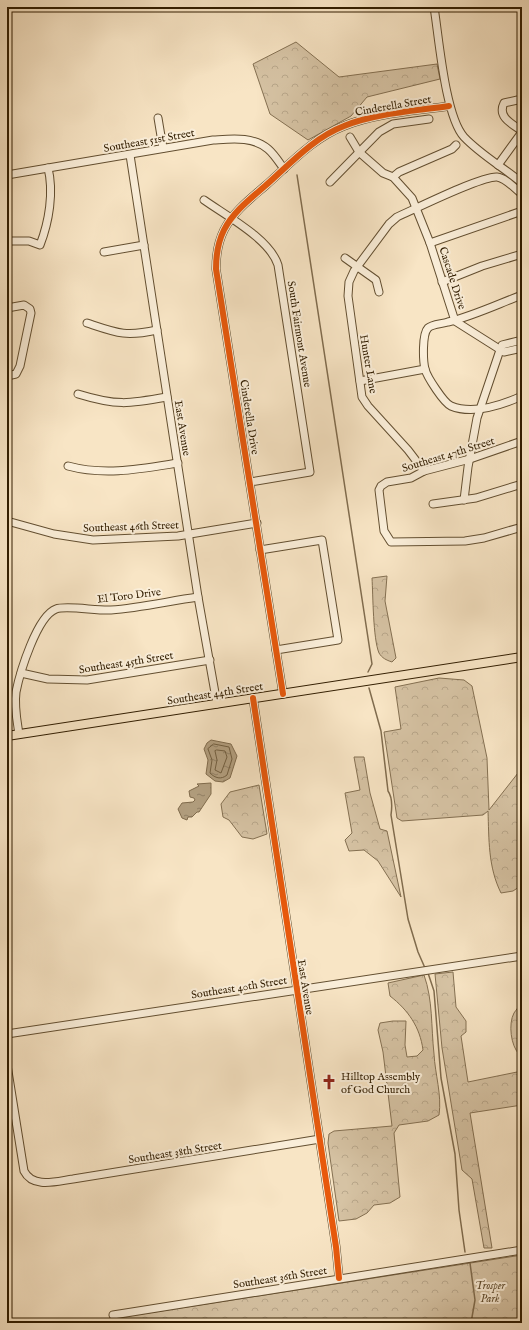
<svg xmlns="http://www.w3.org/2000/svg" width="529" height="1330" font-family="'IM FELL English',serif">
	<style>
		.forest { fill: url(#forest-crowns); stroke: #847052 }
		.water { fill: url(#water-ripples); stroke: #806c4e }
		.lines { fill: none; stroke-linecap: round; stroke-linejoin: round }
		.shore { stroke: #725f41; stroke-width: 1 }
		.stream { stroke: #806c4e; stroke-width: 1.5 }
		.minor-casing { stroke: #634f31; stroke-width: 9 }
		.major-casing { stroke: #311d00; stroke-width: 10 }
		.minor { stroke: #faeed9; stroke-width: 7 }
		.major { stroke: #f8e5c5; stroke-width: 8 }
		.cycleway-casing { stroke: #faeed9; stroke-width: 8 }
		.cycleway { stroke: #e8590c; stroke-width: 6 }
		.labels { text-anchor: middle; stroke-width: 4; stroke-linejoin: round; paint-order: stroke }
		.street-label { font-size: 11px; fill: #311d00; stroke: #faeed9 }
		.poi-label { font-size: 11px; fill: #311d00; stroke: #faeed9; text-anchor: start }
		.park-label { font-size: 11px; font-style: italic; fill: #634f31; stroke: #faeed9 }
	</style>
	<defs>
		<pattern id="forest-crowns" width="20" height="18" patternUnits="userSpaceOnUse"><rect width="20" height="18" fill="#d6c3a4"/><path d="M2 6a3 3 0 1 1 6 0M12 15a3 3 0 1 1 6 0" fill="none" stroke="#b8a78b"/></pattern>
		<pattern id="water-ripples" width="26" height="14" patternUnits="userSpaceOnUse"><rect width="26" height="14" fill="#b4a182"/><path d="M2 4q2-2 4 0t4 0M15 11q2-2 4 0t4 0" fill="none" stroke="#938368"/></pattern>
	</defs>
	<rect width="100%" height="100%" fill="#f8e5c5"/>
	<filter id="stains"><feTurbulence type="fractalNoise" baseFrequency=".005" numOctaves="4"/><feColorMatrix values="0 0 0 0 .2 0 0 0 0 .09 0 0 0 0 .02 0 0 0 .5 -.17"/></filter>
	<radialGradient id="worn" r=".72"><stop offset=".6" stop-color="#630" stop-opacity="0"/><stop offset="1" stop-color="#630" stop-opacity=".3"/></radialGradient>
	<g class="forest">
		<polygon points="296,42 339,77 437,64 440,79 367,97 351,116 308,140 270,114 253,64"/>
		<path d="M 387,576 L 385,601 L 396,658 L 392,662 C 386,660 382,658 379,653 C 373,639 373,595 372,578 Z"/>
		<path d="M 439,678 L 464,680 L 472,686 L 487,758 L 489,810 L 518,773 L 522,761 L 522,885 L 513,891 L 501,893 C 488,867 489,839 488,811 L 483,815 L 402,821 L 397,818 L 384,732 L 401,729 L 395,687 Z"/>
		<polygon points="354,757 364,757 370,793 380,829 387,831 401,897 378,861 364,850 349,851 345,840 352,833 345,793 360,790"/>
		<polygon points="259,785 267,834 253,839 242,837 229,820 223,817 221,804 230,792"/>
		<polygon points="453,972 456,1007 466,1021 466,1032 461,1036 468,1082 522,1071 522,1105 470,1113 492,1248 484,1248 472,1179 462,1170 442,1048 435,974"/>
		<path d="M 424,975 C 433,1000 431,1027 434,1054 C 435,1074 442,1095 439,1115 L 428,1121 L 399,1125 L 394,1133 L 400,1197 L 390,1203 L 374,1205 L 367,1213 L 356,1219 L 339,1221 L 328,1143 L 329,1134 L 334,1131 L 392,1126 L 383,1052 L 378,1030 L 380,1023 L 393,1021 L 406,1021 L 405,1045 L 407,1057 L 417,1056 L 423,1050 C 420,1027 408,1010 390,996 L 388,983 Z"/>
		<path d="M 522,1003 L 522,1053 L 519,1054 C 511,1046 508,1024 514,1013 C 516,1010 519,1006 522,1003 Z"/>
		<polygon points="522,1255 522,1323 84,1323"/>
	</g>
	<g class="water">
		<polygon points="211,740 231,744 237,756 230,778 223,782 215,781 206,774 208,760 204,749 207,743"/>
		<polygon points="211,783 211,794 199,812 197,812 192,817 188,817 187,820 182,818 178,809 182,803 193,802 195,800 194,798 190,797 189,791 199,786 197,784"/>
	</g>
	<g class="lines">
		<g class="shore">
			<path d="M 214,744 L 229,747 L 232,759 L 227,775 C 221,780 215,778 210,773 L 212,760 L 208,749 Z"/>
			<polygon points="217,750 225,751 227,757 221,773 215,770 217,760 215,751"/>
		</g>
		<g class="stream">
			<polyline points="297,175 372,664 368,672"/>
			<path d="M 369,688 L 381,731 L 388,791 C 393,798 392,808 391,815 L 408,919 L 418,952 L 425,968"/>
			<polyline points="428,973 434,991 441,1078 455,1154 459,1210 465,1252"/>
			<polyline points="470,1263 475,1300 471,1323"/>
		</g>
		<g class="minor-casing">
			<g id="minor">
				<path d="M 434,7 C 439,38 445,116 464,137 C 481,155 503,167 522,183"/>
				<path d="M 522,99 L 504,103 C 497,117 512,124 522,131"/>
				<polyline points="158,118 163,148"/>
				<polyline points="350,137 359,152 383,173 393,177 412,198 430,243 455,321 504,352 522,348"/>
				<polyline points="130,155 198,597 217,704"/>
				<polyline points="498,165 522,132"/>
				<path d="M 7,175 L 213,140 C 231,139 253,136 268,149 C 274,154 279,162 284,169"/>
				<polyline points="393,177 399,172 452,149 456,145"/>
				<polyline points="330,182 379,132 393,124 429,119"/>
				<path d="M 204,200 C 225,215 270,239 278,265 L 310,472 L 250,482"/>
				<path d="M 7,241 L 29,241 L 40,245 C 49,222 54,192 48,168"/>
				<polyline points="430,243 522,211"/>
				<polyline points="104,252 144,245"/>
				<polyline points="345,258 376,280 379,292"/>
				<polyline points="442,282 482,266 522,254"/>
				<path d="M 522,295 C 498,304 473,316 448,322 C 442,324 432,324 428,328 C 422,334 423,361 425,369 C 427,377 444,403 451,406 C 473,415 502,405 522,396"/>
				<polyline points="7,308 24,305 30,309 31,313 20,366 16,374 7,376"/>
				<path d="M 87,323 C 117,333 125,337 157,330"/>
				<polyline points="360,381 425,369"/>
				<path d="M 78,394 C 117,406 128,404 167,397"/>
				<polyline points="522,441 470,459 424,471 411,478 387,482 381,486 379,490 384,531 391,542 465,541 484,538 522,527"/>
				<polyline points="7,454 7,455"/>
				<path d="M 68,466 C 105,476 140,469 178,463"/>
				<path d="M 424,471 L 408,450 L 368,406 L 362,397 L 348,296 L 349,282 L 354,271 L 389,224 L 397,217 C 415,209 481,176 497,177 C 506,178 515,189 522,194"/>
				<polyline points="464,500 468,467 477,418 500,350 502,345 522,340"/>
				<polyline points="433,504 476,498 522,484"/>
				<polyline points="7,521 54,534 93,540 178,536 257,523"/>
				<polyline points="260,550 322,540 338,640 276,650"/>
				<polyline points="21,673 48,679 87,680 210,660"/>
				<path d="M 283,694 L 216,269 C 216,256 218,242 224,230 C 233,212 250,199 265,186 C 290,164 313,138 344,126 C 375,113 416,111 449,106"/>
				<polyline points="253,698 336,1247 339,1278"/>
				<path d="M 19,734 C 17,721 14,706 16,692 C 20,672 37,616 56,609 C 66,605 97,611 111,610 C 140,608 169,601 198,597"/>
				<polyline points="7,1034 522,956"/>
				<path d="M 7,1065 L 24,1171 C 33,1189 57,1181 73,1179 L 320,1139"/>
				<polyline points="113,1315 522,1250"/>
			</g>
		</g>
		<g class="major-casing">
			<polyline id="major" points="7,736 522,657"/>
		</g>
		<use href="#minor" class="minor"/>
		<use href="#major" class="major"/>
		<g class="cycleway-casing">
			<g id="cycleway">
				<path d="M 283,694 L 216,269 C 216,256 218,242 224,230 C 233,212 250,199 265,186 C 290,164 313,138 344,126 C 375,113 416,111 449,106"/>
				<polyline points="253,698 336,1247 339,1278"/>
			</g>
		</g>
		<use href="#cycleway" class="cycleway"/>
	</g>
	<defs>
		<g id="church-bare" transform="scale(1.2)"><path d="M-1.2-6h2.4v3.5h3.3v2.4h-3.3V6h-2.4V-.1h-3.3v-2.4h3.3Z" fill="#8f2418" stroke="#faeed9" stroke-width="2.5" paint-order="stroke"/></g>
	</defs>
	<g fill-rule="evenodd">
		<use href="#church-bare" x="329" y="1082"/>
	</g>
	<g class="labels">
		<g class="street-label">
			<text transform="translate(393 105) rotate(-10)" y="4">Cinderella Street</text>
			<text transform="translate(149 140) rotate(-10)" y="4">Southeast 51st Street</text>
			<text transform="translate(453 278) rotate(72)" y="4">Cascade Drive</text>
			<text transform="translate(300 334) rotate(81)" y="4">South Fairmont Avenue</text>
			<text transform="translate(369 364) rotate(80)" y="4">Hunter Lane</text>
			<text transform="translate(250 417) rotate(81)" y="4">Cinderella Drive</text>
			<text transform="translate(183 428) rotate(81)" y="4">East Avenue</text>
			<text transform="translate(448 454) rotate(-17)" y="4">Southeast 47th Street</text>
			<text transform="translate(131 526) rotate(-2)" y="4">Southeast 46th Street</text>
			<text transform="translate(129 595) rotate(-7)" y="4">El Toro Drive</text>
			<text transform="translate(126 662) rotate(-9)" y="4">Southeast 45th Street</text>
			<text transform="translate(215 693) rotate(-9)" y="4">Southeast 44th Street</text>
			<text transform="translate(239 987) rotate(-9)" y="4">Southeast 40th Street</text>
			<text transform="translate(306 987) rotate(81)" y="4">East Avenue</text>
			<text transform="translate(175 1152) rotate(-9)" y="4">Southeast 38th Street</text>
			<text transform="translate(280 1277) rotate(-9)" y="4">Southeast 36th Street</text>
		</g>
		<g class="poi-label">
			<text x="341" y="1080">Hilltop Assembly<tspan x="341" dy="13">of God Church</tspan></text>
		</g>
		<g class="park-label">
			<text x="490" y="1289">Trosper<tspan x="490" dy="13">Park</tspan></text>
		</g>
	</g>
	<rect width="529" height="1330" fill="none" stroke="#f8e5c5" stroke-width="24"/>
	<rect x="8" y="8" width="513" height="1314" fill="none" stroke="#311d00" stroke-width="2"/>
	<rect x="12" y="12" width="505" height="1306" fill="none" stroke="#311d00"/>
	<rect width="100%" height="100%" filter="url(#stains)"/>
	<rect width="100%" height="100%" fill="url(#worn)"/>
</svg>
